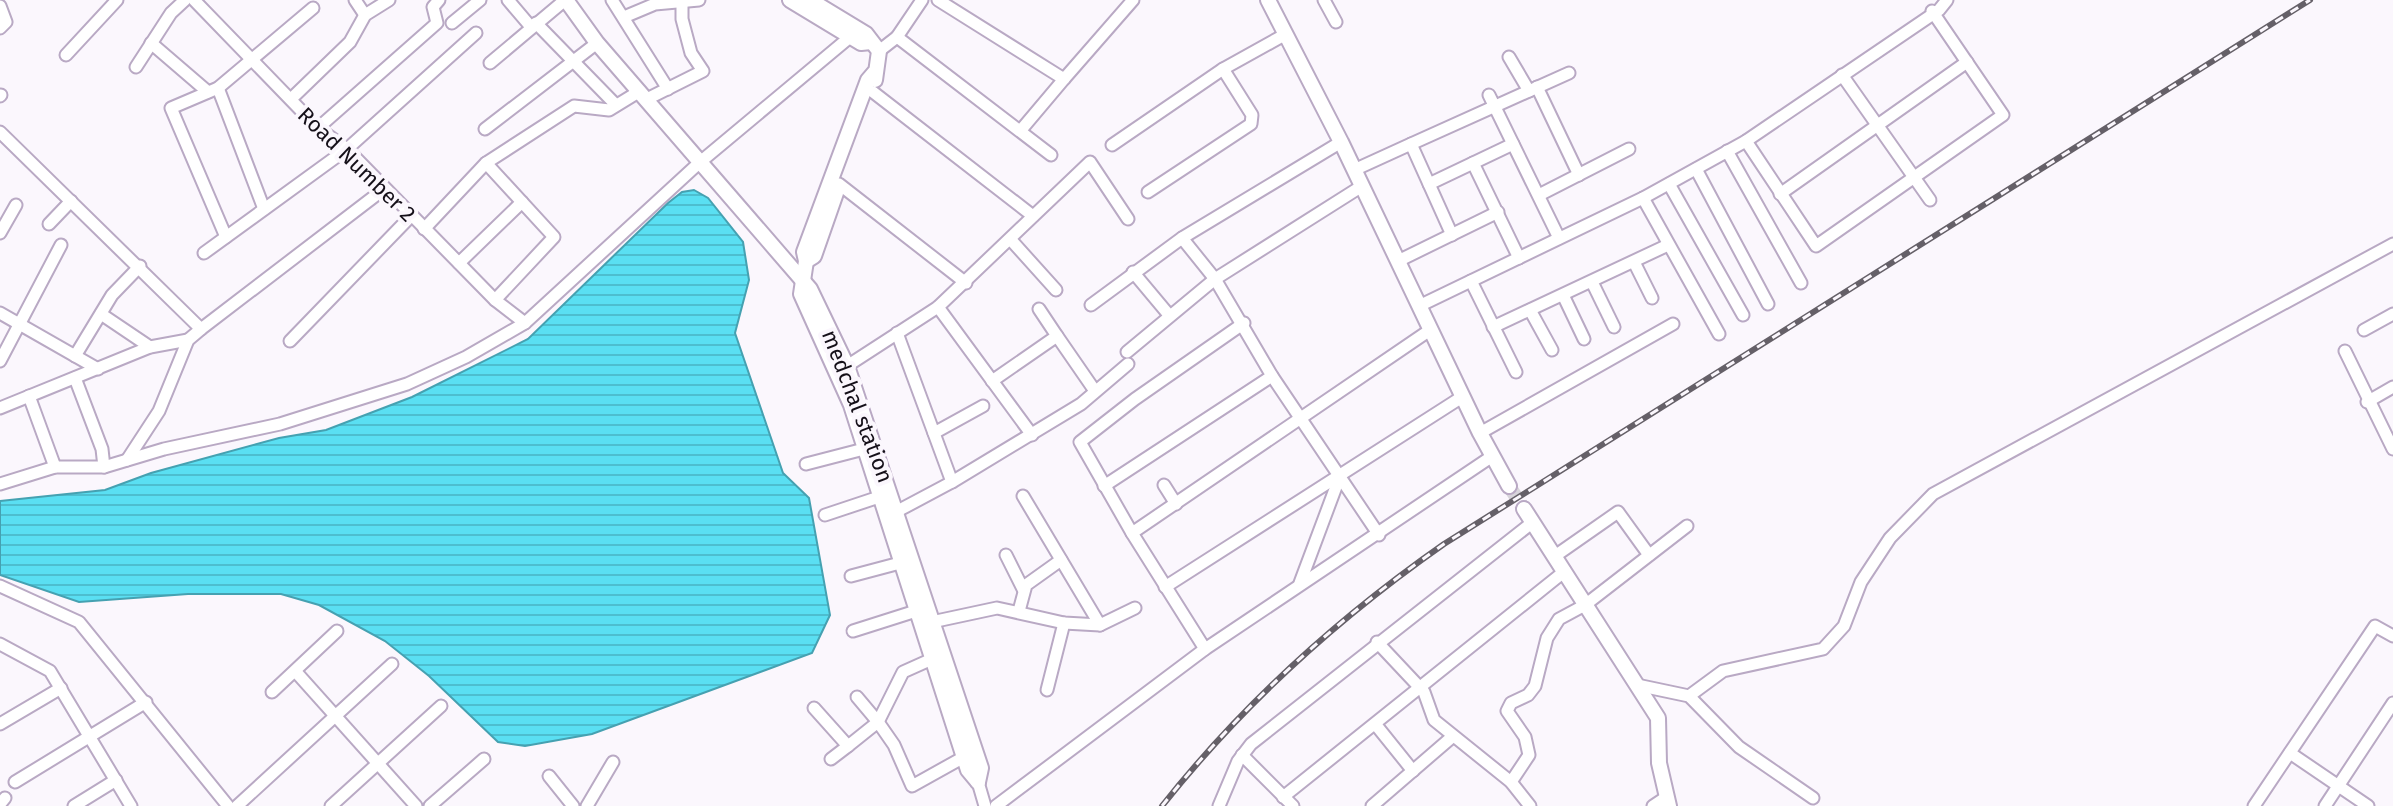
<svg xmlns="http://www.w3.org/2000/svg" width="2393" height="806" font-family="'Fira Sans',sans-serif">
	<style>
		.water { fill: url(#water-rules); stroke: #45a1b1; stroke-width: 2 }
		.lines { fill: none; stroke-linecap: round; stroke-linejoin: round }
		.tertiary-tunnel { stroke: #d8d4db; stroke-width: 14; stroke-dasharray: 14 7; stroke-linecap: butt }
		.minor-casing { stroke: #b9a9c4; stroke-width: 15 }
		.tertiary-casing { stroke: #b9a9c4; stroke-width: 18 }
		.minor { stroke: #fff; stroke-width: 11 }
		.tertiary { stroke: #fff; stroke-width: 14 }
		.rail-casing { stroke: #656068; stroke-width: 6 }
		.rail { stroke: #fbf7fd; stroke-width: 3; stroke-dasharray: 9; stroke-linecap: butt }
		.labels { text-anchor: middle; stroke-width: 8; stroke-linejoin: round; paint-order: stroke }
		.street-label { font-size: 22px; fill: #151019; stroke: #fbf7fd }
	</style>
	<defs>
		<pattern id="water-rules" width="6" height="5" patternUnits="userSpaceOnUse" patternTransform="scale(2)"><rect width="6" height="5" fill="#5adff2"/><path d="M0 2.5h6" fill="none" stroke="#4dbecf"/></pattern>
	</defs>
	<rect width="100%" height="100%" fill="#fbf7fd"/>
	<polygon class="water" points="694,190 708,198 743,242 749,280 735,333 783,473 809,498 830,615 812,653 592,734 525,746 498,742 429,676 385,641 319,605 281,594 188,594 79,602 0,575 0,501 105,490 151,473 279,438 326,430 412,397 528,339 668,203 682,192"/>
	<g class="lines">
		<polyline class="tertiary-tunnel" points="1509,486 1524,509"/>
		<g class="minor-casing">
			<g id="minor">
				<polyline points="194,0 318,128 347,149 495,300 525,323"/>
				<polyline points="355,0 365,15"/>
				<polyline points="508,0 531,27"/>
				<polyline points="612,0 668,89"/>
				<polyline points="938,0 1064,79 1021,130"/>
				<polyline points="1324,0 1336,22"/>
				<polyline points="0,6 6,22 0,28"/>
				<polyline points="624,17 655,4 699,0"/>
				<polyline points="452,23 480,0"/>
				<polyline points="536,23 616,105"/>
				<polyline points="897,37 922,0"/>
				<polyline points="151,43 208,92"/>
				<polyline points="879,51 897,37 1051,155"/>
				<polyline points="66,55 117,0"/>
				<polyline points="1509,57 1529,91"/>
				<polyline points="490,63 565,0"/>
				<polyline points="136,67 171,13 185,0"/>
				<polyline points="1842,75 1930,200"/>
				<polyline points="1064,79 1133,0"/>
				<polyline points="1537,87 1579,175"/>
				<polyline points="218,88 264,209"/>
				<polyline points="873,92 1033,216"/>
				<polyline points="1489,95 1559,238"/>
				<polyline points="0,96 1,95"/>
				<polyline points="291,99 350,42 365,15 389,0"/>
				<polyline points="647,99 703,71 691,53 682,19 682,3"/>
				<polyline points="318,128 437,23 433,7 439,0"/>
				<polyline points="485,129 597,43"/>
				<polyline points="0,132 201,329 188,340 159,411 127,460"/>
				<polyline points="1746,141 1816,246 2003,115 1932,11"/>
				<polyline points="1411,144 1569,73"/>
				<polyline points="1112,145 1223,69 1286,34"/>
				<polyline points="1727,151 1801,283"/>
				<polyline points="486,163 554,237 495,300"/>
				<polyline points="1473,163 1519,258"/>
				<polyline points="1696,169 1768,304"/>
				<polyline points="1354,170 1411,144 1452,235"/>
				<polyline points="839,184 966,283"/>
				<polyline points="1429,184 1513,144"/>
				<polyline points="1669,184 1743,315"/>
				<polyline points="1148,192 1251,124 1252,115 1223,69"/>
				<polyline points="1780,194 1967,62"/>
				<polyline points="1539,195 1629,149"/>
				<polyline points="1643,198 1719,334"/>
				<polyline points="49,224 71,201"/>
				<polyline points="424,229 486,163 574,106 609,110 640,91"/>
				<polyline points="0,233 16,205"/>
				<polyline points="226,237 171,108 218,88 313,8"/>
				<polyline points="1182,238 1215,279 1272,376 1379,535"/>
				<polyline points="1011,240 1056,290"/>
				<polyline points="204,253 347,149 476,33"/>
				<polyline points="1398,261 1498,212"/>
				<polyline points="1634,262 1652,298"/>
				<polyline points="459,263 522,202"/>
				<polyline points="1133,272 1169,315"/>
				<polyline points="1471,281 1516,372"/>
				<polyline points="1592,282 1614,327"/>
				<polyline points="1563,295 1584,339"/>
				<polyline points="1091,305 1182,238 1341,142"/>
				<polyline points="1419,306 1643,198 1746,141 1939,10 1947,0"/>
				<polyline points="938,307 1032,435"/>
				<polyline points="1530,310 1552,350"/>
				<polyline points="0,313 98,369"/>
				<polyline points="101,314 150,347"/>
				<polyline points="1493,327 1668,245"/>
				<polyline points="201,329 384,189"/>
				<polyline points="2364,330 2393,314"/>
				<polyline points="897,333 952,482"/>
				<polyline points="1057,336 1095,391"/>
				<polyline points="290,341 411,216"/>
				<polyline points="2345,351 2393,449"/>
				<polyline points="1127,352 1215,279 1362,186"/>
				<polyline points="75,356 112,295 140,266"/>
				<polyline points="0,361 61,245"/>
				<polyline points="847,366 938,307 1090,162 1128,219"/>
				<polyline points="75,378 102,449 104,467"/>
				<polyline points="992,381 1057,336 1039,309"/>
				<polyline points="29,396 55,467"/>
				<polyline points="2367,402 2393,387"/>
				<polyline points="0,408 150,347 188,340"/>
				<polyline points="934,433 983,406"/>
				<polyline points="1480,433 1673,324"/>
				<polyline points="806,464 864,449"/>
				<polyline points="0,484 55,467 104,467 164,449 280,424 407,384 466,357 525,323 699,163 850,37"/>
				<polyline points="1164,485 1176,504"/>
				<polyline points="1104,486 1272,376"/>
				<polyline points="1023,496 1100,625"/>
				<polyline points="825,515 879,497"/>
				<polyline points="890,515 952,482 1081,404 1128,364"/>
				<polyline points="1132,533 1080,442 1135,399 1244,323"/>
				<polyline points="1006,555 1023,589"/>
				<polyline points="1555,556 1618,512 1649,555"/>
				<polyline points="851,576 900,563"/>
				<polyline points="1300,583 1340,476"/>
				<polyline points="0,586 79,622 228,806"/>
				<polyline points="1165,587 1462,397"/>
				<polyline points="1019,611 1026,585 1061,560"/>
				<polyline points="927,623 997,608 1064,623 1100,625 1135,608"/>
				<polyline points="853,631 916,611"/>
				<polyline points="1377,642 1424,692 1434,720 1511,782 1530,806"/>
				<polyline points="0,644 50,671 131,806"/>
				<polyline points="1205,649 1132,533 1430,330"/>
				<polyline points="296,672 416,806"/>
				<polyline points="1637,685 1689,696 1739,747 1813,798"/>
				<polyline points="1047,690 1064,623"/>
				<polyline points="272,692 337,631"/>
				<polyline points="1689,696 1723,671 1823,649 1844,626 1861,582 1890,538 1933,494 2393,244"/>
				<polyline points="857,697 878,722 903,672 932,659"/>
				<polyline points="814,708 848,746 878,722 894,745 912,786 964,757"/>
				<polyline points="0,724 61,688"/>
				<polyline points="1376,725 1413,771"/>
				<polyline points="2290,753 2368,806"/>
				<polyline points="1242,755 1293,806"/>
				<polyline points="831,759 848,746"/>
				<polyline points="549,776 573,806"/>
				<polyline points="15,782 146,702"/>
				<polyline points="978,782 985,806"/>
				<polyline points="1511,782 1529,755 1525,737 1507,711 1511,703 1528,695 1535,686 1547,638 1559,619 1585,605 1687,526"/>
				<polyline points="1283,797 1565,571"/>
				<polyline points="0,804 5,798"/>
				<polyline points="74,806 116,780"/>
				<polyline points="237,806 392,664"/>
				<polyline points="331,806 441,706"/>
				<polyline points="430,806 484,759"/>
				<polyline points="587,806 613,762"/>
				<polyline points="996,806 1205,649 1491,457"/>
				<polyline points="1219,806 1238,761 1251,744 1533,522"/>
				<polyline points="1372,806 1452,737"/>
				<polyline points="1653,806 1665,798"/>
				<polyline points="2254,806 2375,626 2393,636"/>
				<polyline points="2325,806 2393,703"/>
			</g>
		</g>
		<g class="tertiary-casing">
			<g id="tertiary">
				<polyline points="566,0 597,43 810,289 847,366 981,768 978,782"/>
				<polyline points="790,0 861,43 871,42"/>
				<polyline points="810,0 866,34 879,51 875,80"/>
				<polyline points="1268,0 1341,142 1480,433 1509,486"/>
				<polyline points="874,73 868,80 804,252 806,261 801,294 851,405 968,770 978,782"/>
				<polyline points="806,261 814,256 836,193"/>
				<polyline points="1524,509 1658,718 1659,763 1669,806"/>
			</g>
		</g>
		<use href="#minor" class="minor"/>
		<use href="#tertiary" class="tertiary"/>
		<g class="rail-casing">
			<path id="rail" d="M 1162,806 C 1243,704 1338,618 1444,544 L 2310,0"/>
		</g>
		<use href="#rail" class="rail"/>
	</g>
	<g class="labels">
		<g class="street-label">
			<text transform="translate(357 164) rotate(44)" y="8">Road Number 2</text>
			<text transform="translate(858 406) rotate(69)" y="8">medchal station</text>
		</g>
	</g>
</svg>
